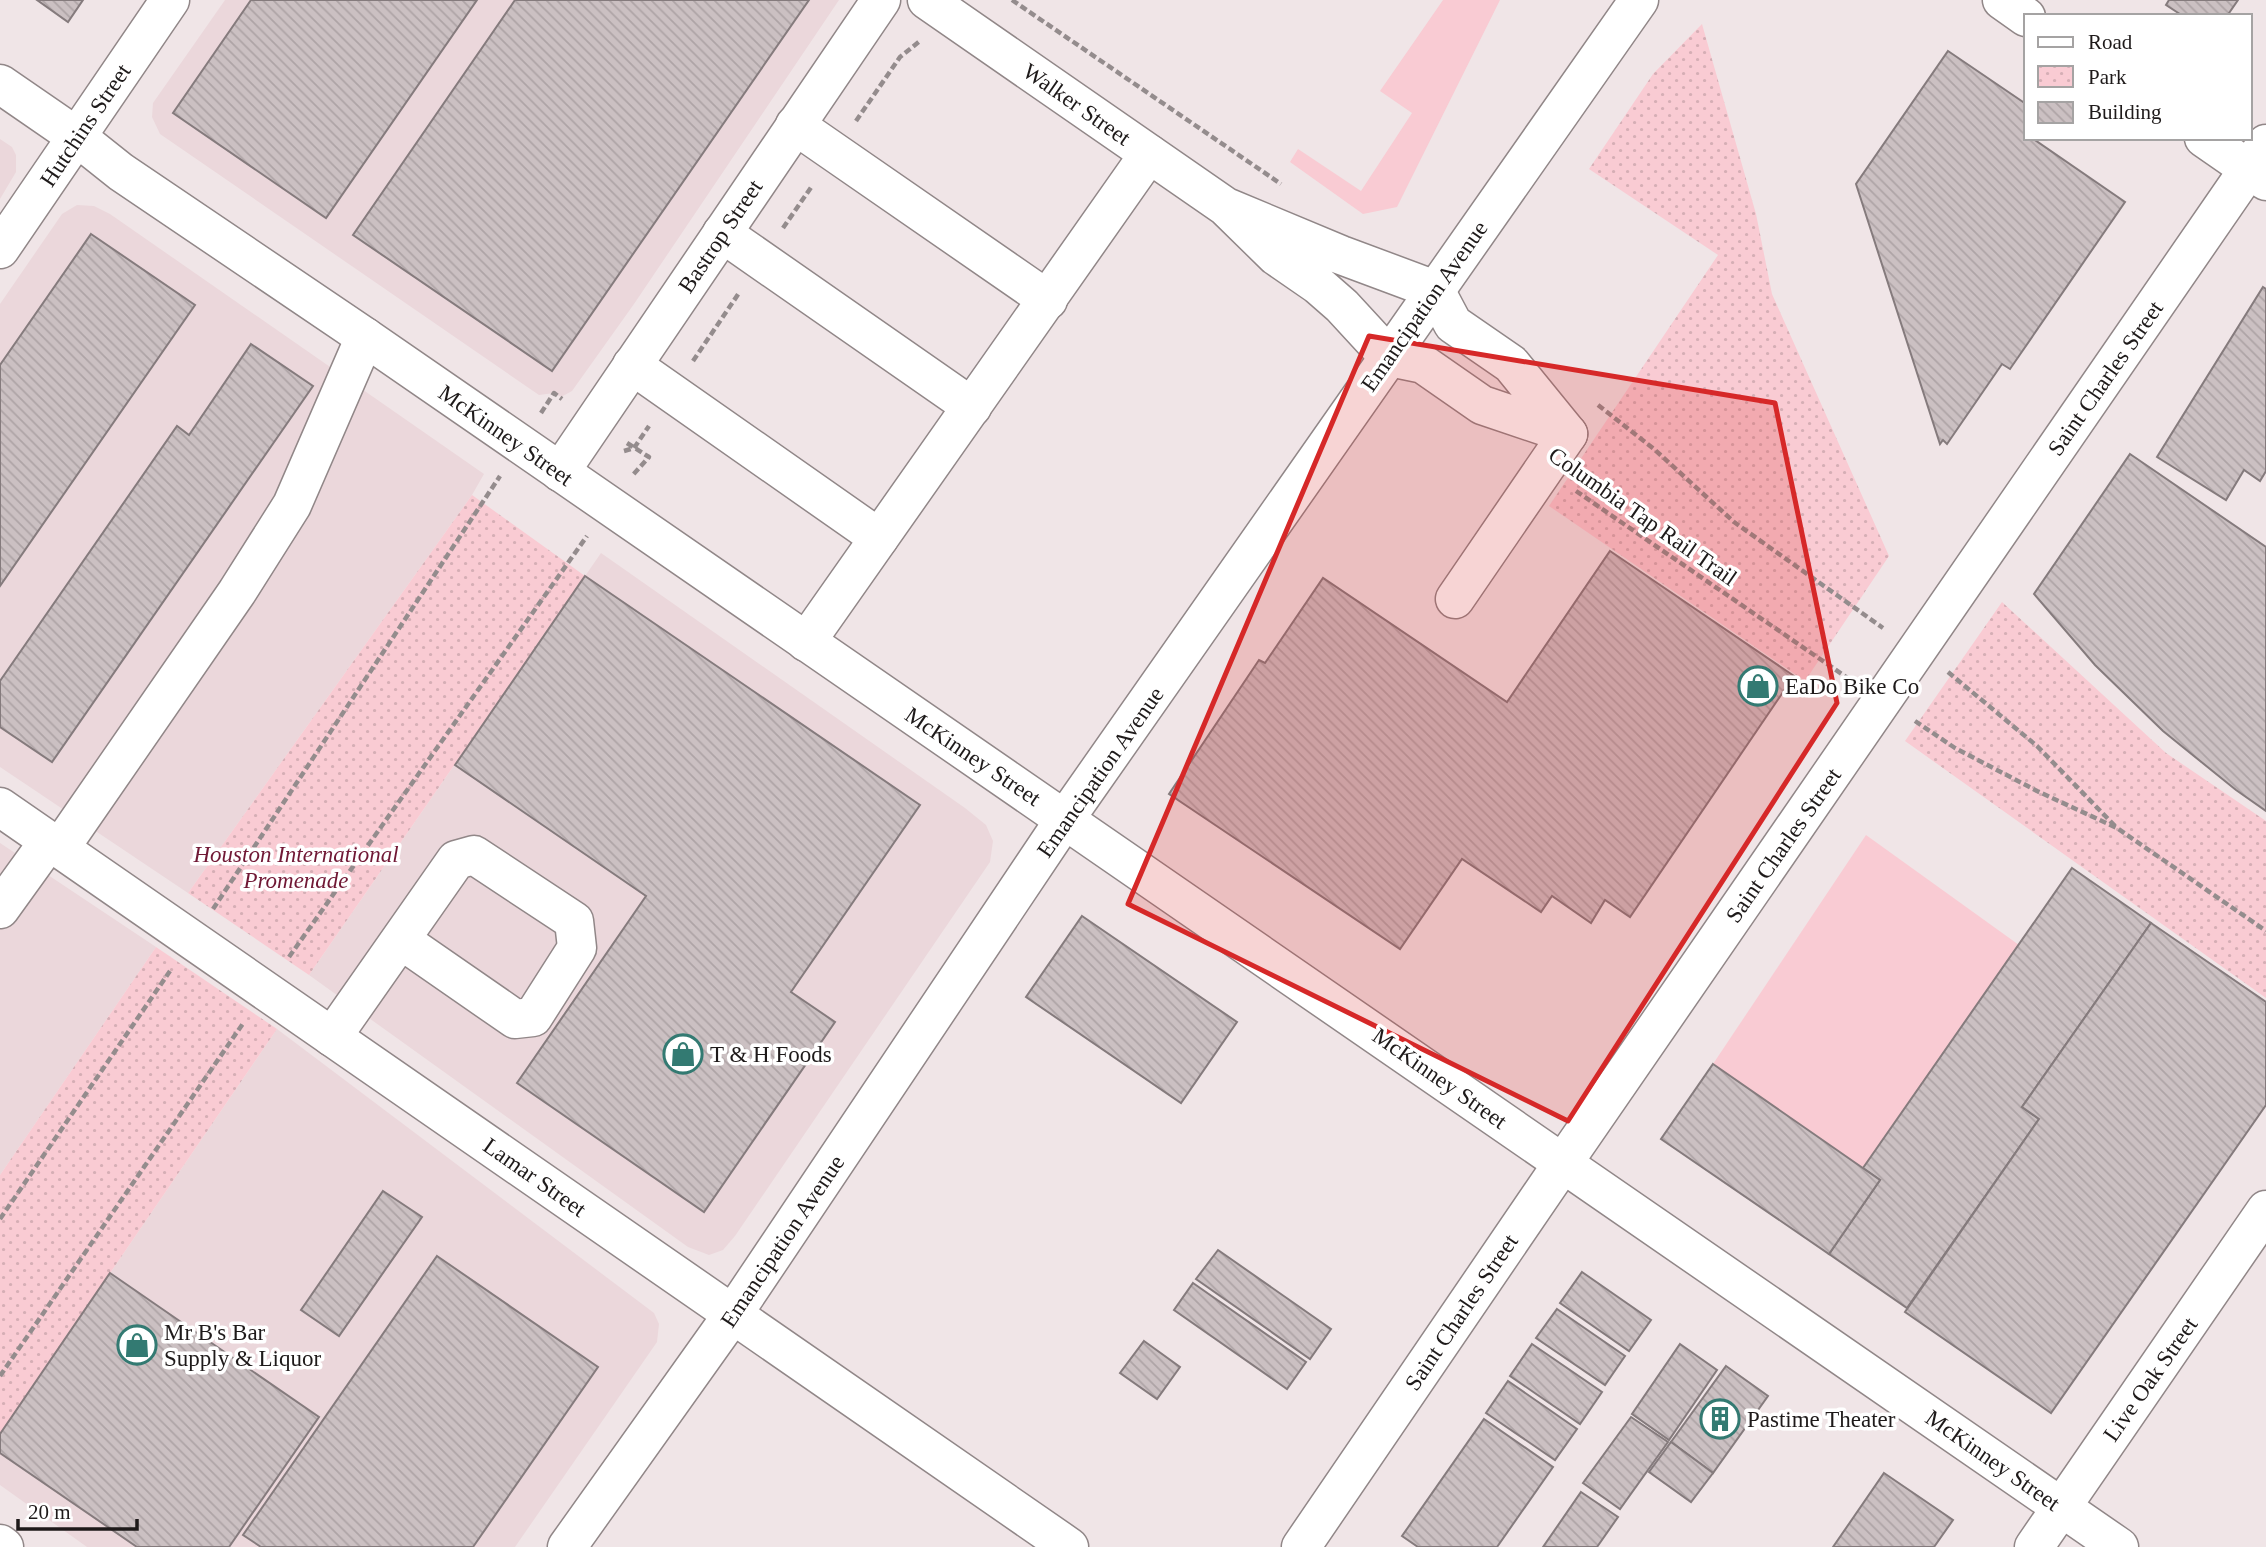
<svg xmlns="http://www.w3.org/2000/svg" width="2266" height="1547" font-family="Georgia,serif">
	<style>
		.built { fill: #ebd7db }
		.green { fill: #f9cbd3 }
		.park { fill: url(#park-dots) }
		.building { fill: url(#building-back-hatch); stroke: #857b7d; stroke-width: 2 }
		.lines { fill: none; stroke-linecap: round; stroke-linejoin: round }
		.minor-casing { stroke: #918788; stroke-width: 41 }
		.major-casing { stroke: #918788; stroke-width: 41 }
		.path { stroke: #948c8d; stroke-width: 4.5; stroke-dasharray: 7 3.5; stroke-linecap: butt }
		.minor { stroke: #fff; stroke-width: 38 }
		.major { stroke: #fff; stroke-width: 38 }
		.marked { fill: #d62828; fill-opacity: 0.2; stroke: #d62828; stroke-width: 5; stroke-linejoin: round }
		.labels { text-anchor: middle; stroke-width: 7; stroke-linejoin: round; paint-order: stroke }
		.street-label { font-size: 23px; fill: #1e1a1a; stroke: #fff }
		.poi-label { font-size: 23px; fill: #1e1a1a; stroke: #fff; text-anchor: start }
		.park-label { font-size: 23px; font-style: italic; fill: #701835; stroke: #fff }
	</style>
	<defs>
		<pattern id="park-dots" width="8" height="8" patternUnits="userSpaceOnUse" patternTransform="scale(1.75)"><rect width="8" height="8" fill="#f9cbd3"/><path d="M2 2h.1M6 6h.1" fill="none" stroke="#d5aeb5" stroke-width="1.8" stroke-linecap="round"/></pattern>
		<pattern id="building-back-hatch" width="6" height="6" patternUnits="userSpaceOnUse" patternTransform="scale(1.75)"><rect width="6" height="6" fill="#cbc0c2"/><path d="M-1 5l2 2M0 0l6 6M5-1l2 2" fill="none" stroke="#aea4a6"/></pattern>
	</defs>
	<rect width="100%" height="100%" fill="#f0e5e7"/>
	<g class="built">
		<polygon points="225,0 839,0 634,304 572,391 561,397 554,393 539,395 160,134 152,117 153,103"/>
		<polygon points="0,139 12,147 16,155 16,172 0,199"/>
		<polygon points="77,205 94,206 110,214 484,474 472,495 188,893 0,767 0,304 62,214"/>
		<polygon points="601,553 965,808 986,825 993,841 990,862 735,1236 723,1250 709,1255 688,1247 309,975"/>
		<polygon points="0,843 156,947 0,1175"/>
		<polygon points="277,1029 654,1313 659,1324 657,1342 515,1547 87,1547 0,1485 0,1434"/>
	</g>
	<g class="green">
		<polygon points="1443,0 1500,0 1397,207 1363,214 1290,162 1298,149 1361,191 1412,113 1380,91"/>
		<polygon points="1866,835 2019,945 1863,1168 1713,1064"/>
	</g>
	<g class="park">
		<polygon points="1702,24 1756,214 1772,294 1889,556 1805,681 1549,506 1718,255 1589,169 1653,74"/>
		<polygon points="472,495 585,576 309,975 188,893"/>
		<polygon points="2002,602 2166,753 2266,821 2266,998 1905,741"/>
		<polygon points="156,947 277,1029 0,1434 0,1175"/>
	</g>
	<g class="building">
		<polygon points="37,0 83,0 68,22"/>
		<polygon points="251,0 477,0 326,218 173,113"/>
		<polygon points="515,0 809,0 552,371 353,235"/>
		<polygon points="2169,0 2238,0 2227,16 2183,16 2166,5"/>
		<polygon points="1948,51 2026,104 2026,138 2032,138 2125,202 2010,369 2002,364 1947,444 1943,440 1940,444 1856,184"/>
		<polygon points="91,234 195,305 0,586 0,365"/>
		<polygon points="2263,287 2266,289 2266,471 2260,481 2244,470 2226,500 2157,457"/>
		<polygon points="251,344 313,386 52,762 0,727 0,681 177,426 189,435"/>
		<polygon points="2130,454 2266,547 2266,811 2236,790 2163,731 2095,665 2034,594"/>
		<polygon points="1610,551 1794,676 1630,917 1605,900 1591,923 1552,896 1541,912 1462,859 1400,949 1169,794 1259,660 1265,663 1323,578 1507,702"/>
		<polygon points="585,576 920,805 791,992 835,1022 704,1212 517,1083 646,896 455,765"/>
		<polygon points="2072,868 2151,923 2022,1107 2039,1119 1907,1308 1829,1254 1880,1180 1863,1168"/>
		<polygon points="1082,916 1237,1022 1181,1103 1026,997"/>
		<polygon points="2151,923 2266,1002 2266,1105 2051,1413 1905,1312 2039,1119 2022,1107"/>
		<polygon points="1713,1064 1880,1180 1829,1254 1661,1139"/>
		<polygon points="383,1191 422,1217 339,1336 301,1310"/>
		<polygon points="1218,1250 1331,1329 1310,1359 1196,1279"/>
		<polygon points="437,1256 598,1367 473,1547 261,1547 243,1535"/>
		<polygon points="1582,1272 1651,1320 1629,1351 1560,1303"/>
		<polygon points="110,1273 319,1417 229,1547 137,1547 0,1453 0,1434"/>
		<polygon points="1193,1283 1306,1362 1287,1389 1174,1310"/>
		<polygon points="1557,1309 1625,1356 1605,1385 1536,1338"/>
		<polygon points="1144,1341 1180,1367 1157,1399 1120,1373"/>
		<polygon points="1532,1344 1602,1392 1580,1424 1510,1376"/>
		<polygon points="1680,1344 1717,1370 1669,1440 1632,1414"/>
		<polygon points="1726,1366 1768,1396 1713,1473 1671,1442"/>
		<polygon points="1508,1381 1577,1429 1555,1460 1486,1413"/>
		<polygon points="1631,1417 1668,1442 1620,1509 1583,1483"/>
		<polygon points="1484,1419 1553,1467 1497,1547 1418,1547 1402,1536"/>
		<polygon points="1671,1442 1713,1473 1691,1502 1649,1472"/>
		<polygon points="1884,1473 1953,1520 1934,1547 1833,1547"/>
		<polygon points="1581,1492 1618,1517 1597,1547 1543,1547"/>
	</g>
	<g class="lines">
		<g class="minor-casing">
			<g id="minor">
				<polyline points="927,0 1226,207 1276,256 1318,285 1342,306 1389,357 1423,364 1482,405 1568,434 1511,364 1453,324 1435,290 1341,255 1226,207"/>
				<polyline points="2002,0 2026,17"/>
				<polyline points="0,84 77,137 121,172 365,337 2119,1547"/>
				<polyline points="795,125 1048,300"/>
				<polyline points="2204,138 2266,181"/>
				<polyline points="722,233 972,407"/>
				<polyline points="0,249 170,0"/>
				<polyline points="632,365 879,538"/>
				<polyline points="560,472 881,0"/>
				<polyline points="1455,599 1568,434"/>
				<polyline points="806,642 1149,154"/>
				<polyline points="0,807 1069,1547"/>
				<polyline points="60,848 237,592 292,505 365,337"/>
				<polyline points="0,909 49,841"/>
				<polyline points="332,1037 456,860 474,855 574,921 577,948 533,1017 515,1019 401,940"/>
				<polyline points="0,1544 4,1547"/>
				<polyline points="1301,1547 1563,1163 2266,144"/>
				<polyline points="2034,1547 2266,1210"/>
			</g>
		</g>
		<g class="major-casing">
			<polyline id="major" points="567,1547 733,1314 1065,819 1639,0"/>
		</g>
		<g class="path">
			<polyline points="1012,0 1281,184"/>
			<polyline points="856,121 900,57 920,41"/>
			<polyline points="783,228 812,186"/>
			<polyline points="693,361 739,293"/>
			<polyline points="1598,405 1654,449 1734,522 1883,628"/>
			<polyline points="541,413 554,393 562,399"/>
			<polyline points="627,443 649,457 632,476"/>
			<polyline points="624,451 634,448 649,426"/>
			<polyline points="1576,491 1849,679"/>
			<polyline points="1948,672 2037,746 2117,828"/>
			<polyline points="1915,721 1955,748 2037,791 2117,828 2266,931"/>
			<polyline points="213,909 500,476"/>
			<polyline points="289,957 587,536"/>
			<polyline points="0,1219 170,971"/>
			<polyline points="0,1376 244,1022"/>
		</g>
		<use href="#minor" class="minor"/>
		<use href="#major" class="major"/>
	</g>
	<path class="marked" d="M 1369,336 L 1775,403 L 1837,703 L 1568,1121 L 1128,904 Z"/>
	<defs>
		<g id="shop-ring" transform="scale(2.0125)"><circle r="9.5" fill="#fff" stroke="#337a72" stroke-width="1.5"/><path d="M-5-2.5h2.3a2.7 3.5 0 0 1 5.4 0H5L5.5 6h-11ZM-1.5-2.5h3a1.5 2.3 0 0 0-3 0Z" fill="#337a72"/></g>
		<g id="building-ring" transform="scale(2.0125)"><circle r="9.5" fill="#fff" stroke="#337a72" stroke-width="1.5"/><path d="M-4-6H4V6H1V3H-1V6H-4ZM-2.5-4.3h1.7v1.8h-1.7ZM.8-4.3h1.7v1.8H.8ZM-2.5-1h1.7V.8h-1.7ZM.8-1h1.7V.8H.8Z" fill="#337a72"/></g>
	</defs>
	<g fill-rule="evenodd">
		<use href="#shop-ring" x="1758" y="686"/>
		<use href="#shop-ring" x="683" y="1054"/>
		<use href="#shop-ring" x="137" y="1345"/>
		<use href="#building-ring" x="1720" y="1419"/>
	</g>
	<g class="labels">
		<g class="street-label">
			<text transform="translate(1077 104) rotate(35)" y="8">Walker Street</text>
			<text transform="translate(85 125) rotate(-56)" y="8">Hutchins Street</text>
			<text transform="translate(720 236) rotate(-56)" y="8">Bastrop Street</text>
			<text transform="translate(1424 306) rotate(-55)" y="8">Emancipation Avenue</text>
			<text transform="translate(2105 378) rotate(-55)" y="8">Saint Charles Street</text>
			<text transform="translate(506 435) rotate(35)" y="8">McKinney Street</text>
			<text transform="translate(1643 516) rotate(35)" y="8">Columbia Tap Rail Trail</text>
			<text transform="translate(973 756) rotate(34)" y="8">McKinney Street</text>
			<text transform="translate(1100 772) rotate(-55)" y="8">Emancipation Avenue</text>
			<text transform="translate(1783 845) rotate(-55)" y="8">Saint Charles Street</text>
			<text transform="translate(1440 1078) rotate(35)" y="8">McKinney Street</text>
			<text transform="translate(535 1177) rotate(35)" y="8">Lamar Street</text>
			<text transform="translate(782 1241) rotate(-56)" y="8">Emancipation Avenue</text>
			<text transform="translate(1461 1312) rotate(-56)" y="8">Saint Charles Street</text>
			<text transform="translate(2150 1379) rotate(-55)" y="8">Live Oak Street</text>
			<text transform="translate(1993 1460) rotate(35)" y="8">McKinney Street</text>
		</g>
		<g class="poi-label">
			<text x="1785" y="694">EaDo Bike Co</text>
			<text x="710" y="1062">T &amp; H Foods</text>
			<text x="164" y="1340">Mr B's Bar<tspan x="164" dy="26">Supply &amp; Liquor</tspan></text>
			<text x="1747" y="1427">Pastime Theater</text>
		</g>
		<g class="park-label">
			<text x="296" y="862">Houston International<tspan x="296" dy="26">Promenade</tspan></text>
		</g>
	</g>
	<rect x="2024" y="14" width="228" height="126" fill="#ffffff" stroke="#a5a3a3" stroke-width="2"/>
	<rect x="2038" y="37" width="35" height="10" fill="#ffffff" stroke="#a5a3a3" stroke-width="2"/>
	<text x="2088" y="49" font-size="21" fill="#1e1a1a">Road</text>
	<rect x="2038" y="66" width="35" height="21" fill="url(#park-dots)" stroke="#a5a3a3" stroke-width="2"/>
	<text x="2088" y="84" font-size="21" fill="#1e1a1a">Park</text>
	<rect x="2038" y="102" width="35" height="21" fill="url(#building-back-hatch)" stroke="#a5a3a3" stroke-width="2"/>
	<text x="2088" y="119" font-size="21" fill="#1e1a1a">Building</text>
	<path d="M18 1519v10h119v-10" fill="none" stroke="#1e1a1a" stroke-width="3.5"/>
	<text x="28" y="1519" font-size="21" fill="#1e1a1a" stroke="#ffffff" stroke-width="5" paint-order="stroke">20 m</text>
</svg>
